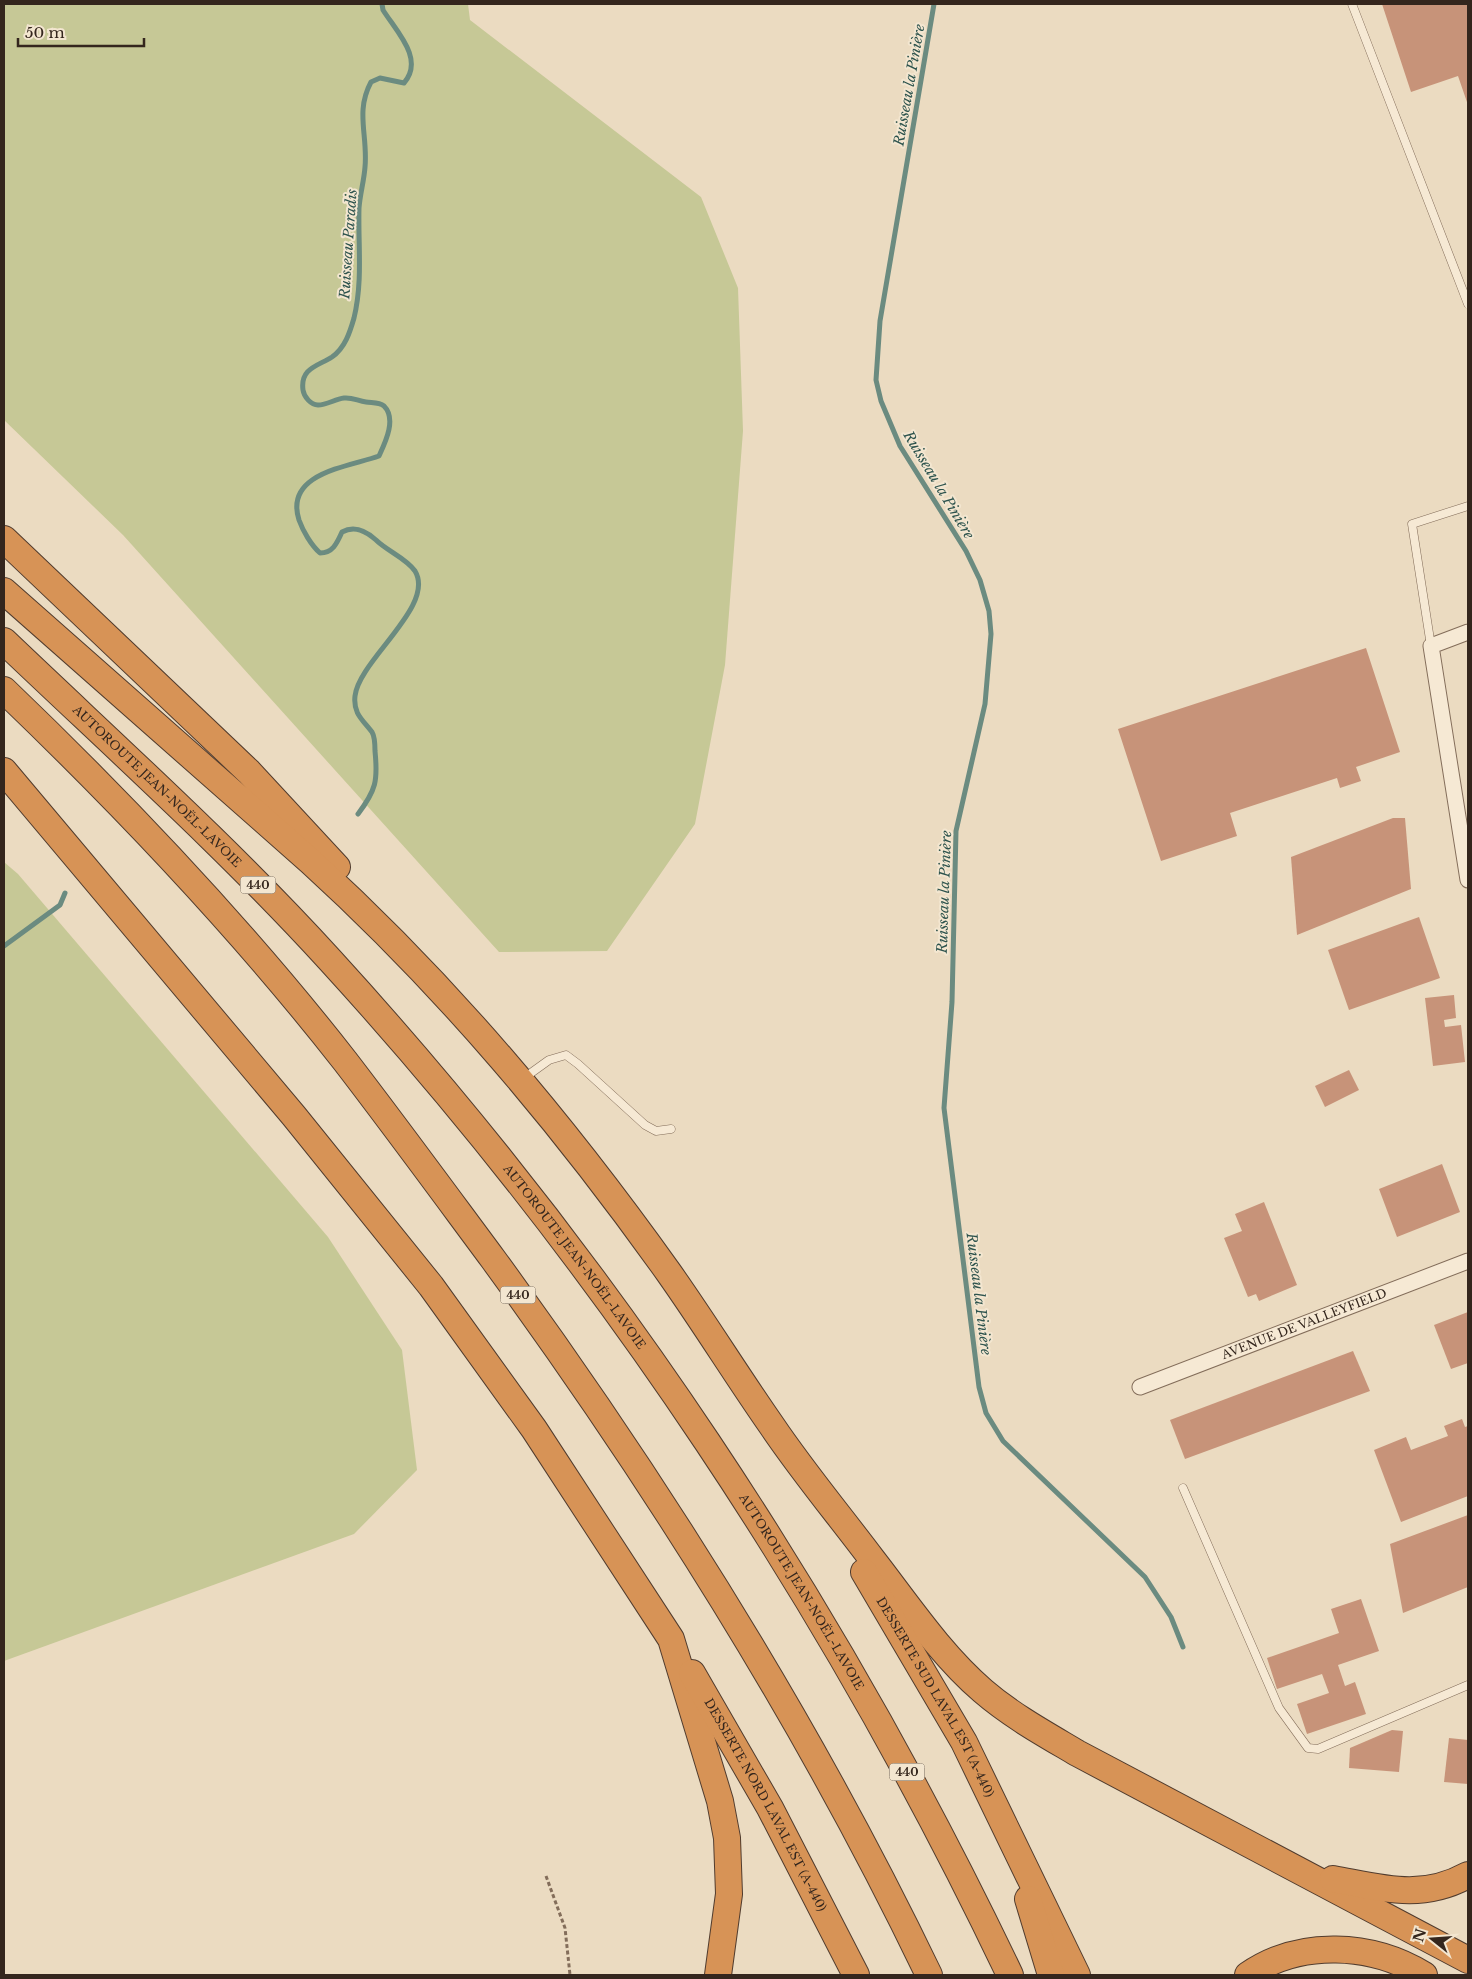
<svg xmlns="http://www.w3.org/2000/svg" width="1472" height="1979" font-family="'Libre Baskerville',serif">
	<style>
		.green { fill: #c6c896 }
		.lines { fill: none; stroke-linecap: round; stroke-linejoin: round }
		.stream { stroke: #6b8b80; stroke-width: 5 }
		.building { fill: #c79379 }
		.lane-casing { stroke: #836d5a; stroke-width: 9 }
		.street-casing { stroke: #836d5a; stroke-width: 17 }
		.highway-casing { stroke: #513c2e; stroke-width: 28 }
		.path { stroke: #836d5a; stroke-width: 3; stroke-dasharray: 4 2.5; stroke-linecap: butt }
		.lane { stroke: #f6e9d4; stroke-width: 8 }
		.street { stroke: #f6e9d4; stroke-width: 15 }
		.highway { stroke: #d79356; stroke-width: 26 }
		.labels { text-anchor: middle; stroke-width: 4; stroke-linejoin: round; paint-order: stroke }
		.shield { fill: #f3e6d0; stroke: #6d6053; stroke-width: 1 }
		.shield-label { font-size: 11px; font-weight: bold; fill: #34261d }
		.street-label { font-size: 12px; fill: #34261d; stroke: #f3e6d0 }
		.water-label { font-size: 14px; font-style: italic; fill: #2d534d; stroke: #f3e6d0 }
	</style>
	<rect width="100%" height="100%" fill="#ebdbc1"/>
	<g class="green">
		<polygon points="4,4 468,4 470,20 701,197 738,288 743,431 725,665 695,824 607,951 499,952 123,535 4,420"/>
		<polygon points="4,862 18,874 328,1237 402,1350 417,1470 354,1534 4,1661"/>
	</g>
	<g class="lines">
		<g class="stream">
			<polyline points="934,4 880,321 876,380 881,401 900,446 966,551 980,580 989,611 991,634 985,704 956,831 952,1002 944,1108 979,1387 986,1413 1003,1441 1145,1577 1171,1617 1183,1647"/>
			<path d="M 358,814 C 376,790 378,781 375,751 C 375,745 375,737 372,732 C 363,720 353,714 355,696 C 359,660 436,606 415,571 C 406,558 387,551 376,540 C 366,531 355,525 342,532 C 337,543 333,553 320,553 C 311,545 303,531 299,520 C 284,473 348,467 379,456 C 385,443 397,419 384,406 C 379,402 372,403 366,402 C 358,401 352,397 344,398 C 335,399 327,405 318,405 C 311,405 304,397 303,390 C 300,368 318,366 332,357 C 345,348 350,332 354,318 C 363,281 358,245 359,208 C 360,194 364,181 365,167 C 368,135 355,112 371,82 L 380,78 L 404,83 C 425,59 396,31 383,10 L 382,4"/>
			<polyline points="4,946 60,905 65,893"/>
		</g>
	</g>
	<g class="building">
		<polygon points="1382,4 1468,4 1468,105 1458,76 1411,92"/>
		<polygon points="1366,648 1400,752 1356,767 1361,781 1340,788 1337,778 1230,813 1237,836 1161,861 1118,729"/>
		<polygon points="1393,818 1405,818 1411,889 1297,935 1291,857"/>
		<polygon points="1419,917 1440,978 1349,1010 1328,950"/>
		<polygon points="1454,995 1456,1018 1444,1020 1445,1027 1461,1025 1465,1062 1433,1066 1425,998"/>
		<polygon points="1349,1070 1359,1090 1325,1107 1315,1086"/>
		<polygon points="1442,1164 1460,1212 1397,1237 1379,1189"/>
		<polygon points="1264,1202 1297,1285 1259,1301 1256,1294 1248,1297 1224,1238 1242,1231 1235,1214"/>
		<polygon points="1468,1312 1468,1363 1451,1369 1434,1325"/>
		<polygon points="1353,1351 1370,1391 1185,1459 1170,1420"/>
		<polygon points="1462,1419 1465,1427 1468,1426 1468,1496 1401,1522 1374,1450 1406,1437 1411,1450 1448,1436 1444,1426"/>
		<polygon points="1468,1515 1468,1587 1403,1613 1390,1544"/>
		<polygon points="1361,1599 1379,1651 1338,1665 1345,1686 1355,1682 1366,1714 1307,1734 1297,1704 1329,1693 1322,1674 1277,1689 1267,1658 1339,1633 1331,1609"/>
		<polygon points="1392,1730 1403,1731 1399,1772 1349,1768 1350,1748"/>
		<polygon points="1449,1738 1468,1740 1468,1784 1444,1782"/>
	</g>
	<g class="lines">
		<g class="lane-casing">
			<g id="lane">
				<polyline points="1352,4 1468,304"/>
				<polyline points="1431,646 1412,524 1468,506"/>
				<polyline points="524,1078 549,1060 566,1055 578,1064 645,1125 656,1131 671,1129"/>
				<polyline points="1183,1488 1279,1708 1308,1748 1318,1749 1468,1685"/>
			</g>
		</g>
		<g class="street-casing">
			<g id="street">
				<polyline points="1468,632 1431,646 1468,880"/>
				<path id="s1" d="M 1140,1387 L 1468,1261"/>
			</g>
		</g>
		<g class="highway-casing">
			<g id="highway">
				<polyline points="4,539 249,772 337,867"/>
				<path d="M 4,591 L 311,862 C 447,986 562,1123 669,1273 C 705,1324 737,1376 772,1426 C 803,1472 839,1515 872,1559 C 907,1604 940,1654 983,1691 C 1012,1716 1045,1734 1077,1753 L 1468,1960"/>
				<path id="s2" d="M 4,641 C 114,746 228,848 330,960 C 606,1262 834,1606 1010,1975"/>
				<path d="M 4,690 C 125,806 241,928 345,1061 C 395,1126 444,1193 493,1259 C 658,1485 808,1723 929,1975"/>
				<polyline points="4,771 294,1116 431,1286 534,1429 671,1639 720,1801 727,1838 729,1894 718,1975"/>
				<path id="s3" d="M 864,1572 L 964,1742 L 1077,1975"/>
				<path id="s4" d="M 692,1673 L 770,1808 L 856,1975"/>
				<path d="M 1333,1879 C 1382,1888 1421,1901 1468,1875"/>
				<polyline points="1028,1899 1051,1975"/>
				<path d="M 1248,1975 C 1300,1939 1372,1943 1424,1975"/>
			</g>
		</g>
		<polyline class="path" points="546,1876 565,1928 570,1975"/>
		<use href="#lane" class="lane"/>
		<use href="#street" class="street"/>
		<use href="#highway" class="highway"/>
	</g>
	<g class="labels">
		<g class="shield">
			<rect x="240.5" y="876.5" width="35" height="17" rx="4"/>
			<rect x="500.5" y="1286.5" width="35" height="17" rx="4"/>
			<rect x="889.5" y="1763.5" width="35" height="17" rx="4"/>
		</g>
		<g class="shield-label">
			<text x="258" y="889">440</text>
			<text x="518" y="1299">440</text>
			<text x="907" y="1776">440</text>
		</g>
		<g class="street-label">
			<text dy="4" stroke="none"><textPath href="#s2" startOffset="211">AUTOROUTE JEAN-NOËL-LAVOIE</textPath></text>
			<text dy="4" stroke="none"><textPath href="#s2" startOffset="841">AUTOROUTE JEAN-NOËL-LAVOIE</textPath></text>
			<text dy="4" stroke="none"><textPath href="#s1" startOffset="176">AVENUE DE VALLEYFIELD</textPath></text>
			<text dy="4" stroke="none"><textPath href="#s2" startOffset="1246">AUTOROUTE JEAN-NOËL-LAVOIE</textPath></text>
			<text dy="4" stroke="none"><textPath href="#s3" startOffset="144">DESSERTE SUD LAVAL EST (A-440)</textPath></text>
			<text dy="4" stroke="none"><textPath href="#s4" startOffset="151">DESSERTE NORD LAVAL EST (A-440)</textPath></text>
		</g>
		<g class="water-label">
			<text transform="translate(909 85) rotate(-80)" y="5">Ruisseau la Pinière</text>
			<text transform="translate(348 244) rotate(-86)" y="5">Ruisseau Paradis</text>
			<text transform="translate(939 485) rotate(59)" y="5">Ruisseau la Pinière</text>
			<text transform="translate(944 892) rotate(-88)" y="5">Ruisseau la Pinière</text>
			<text transform="translate(979 1294) rotate(83)" y="5">Ruisseau la Pinière</text>
		</g>
	</g>
	<rect width="1472" height="1979" fill="none" stroke="#34261d" stroke-width="10"/>
	<g transform="translate(1432 1939) rotate(287)" stroke="#f3e6d0" stroke-width="4" paint-order="stroke">
	<path d="M0-4L9 19L0 12L-9 19Z" fill="#34261d"/>
	<text y="-8" font-size="14" font-weight="bold" text-anchor="middle" fill="#34261d">N</text>
	</g>
	<path d="M18 38v8h126v-8" fill="none" stroke="#34261d" stroke-width="2.5"/>
	<text x="25" y="38" font-size="15" fill="#34261d" stroke="#f3e6d0" stroke-width="4" paint-order="stroke">50 m</text>
</svg>
